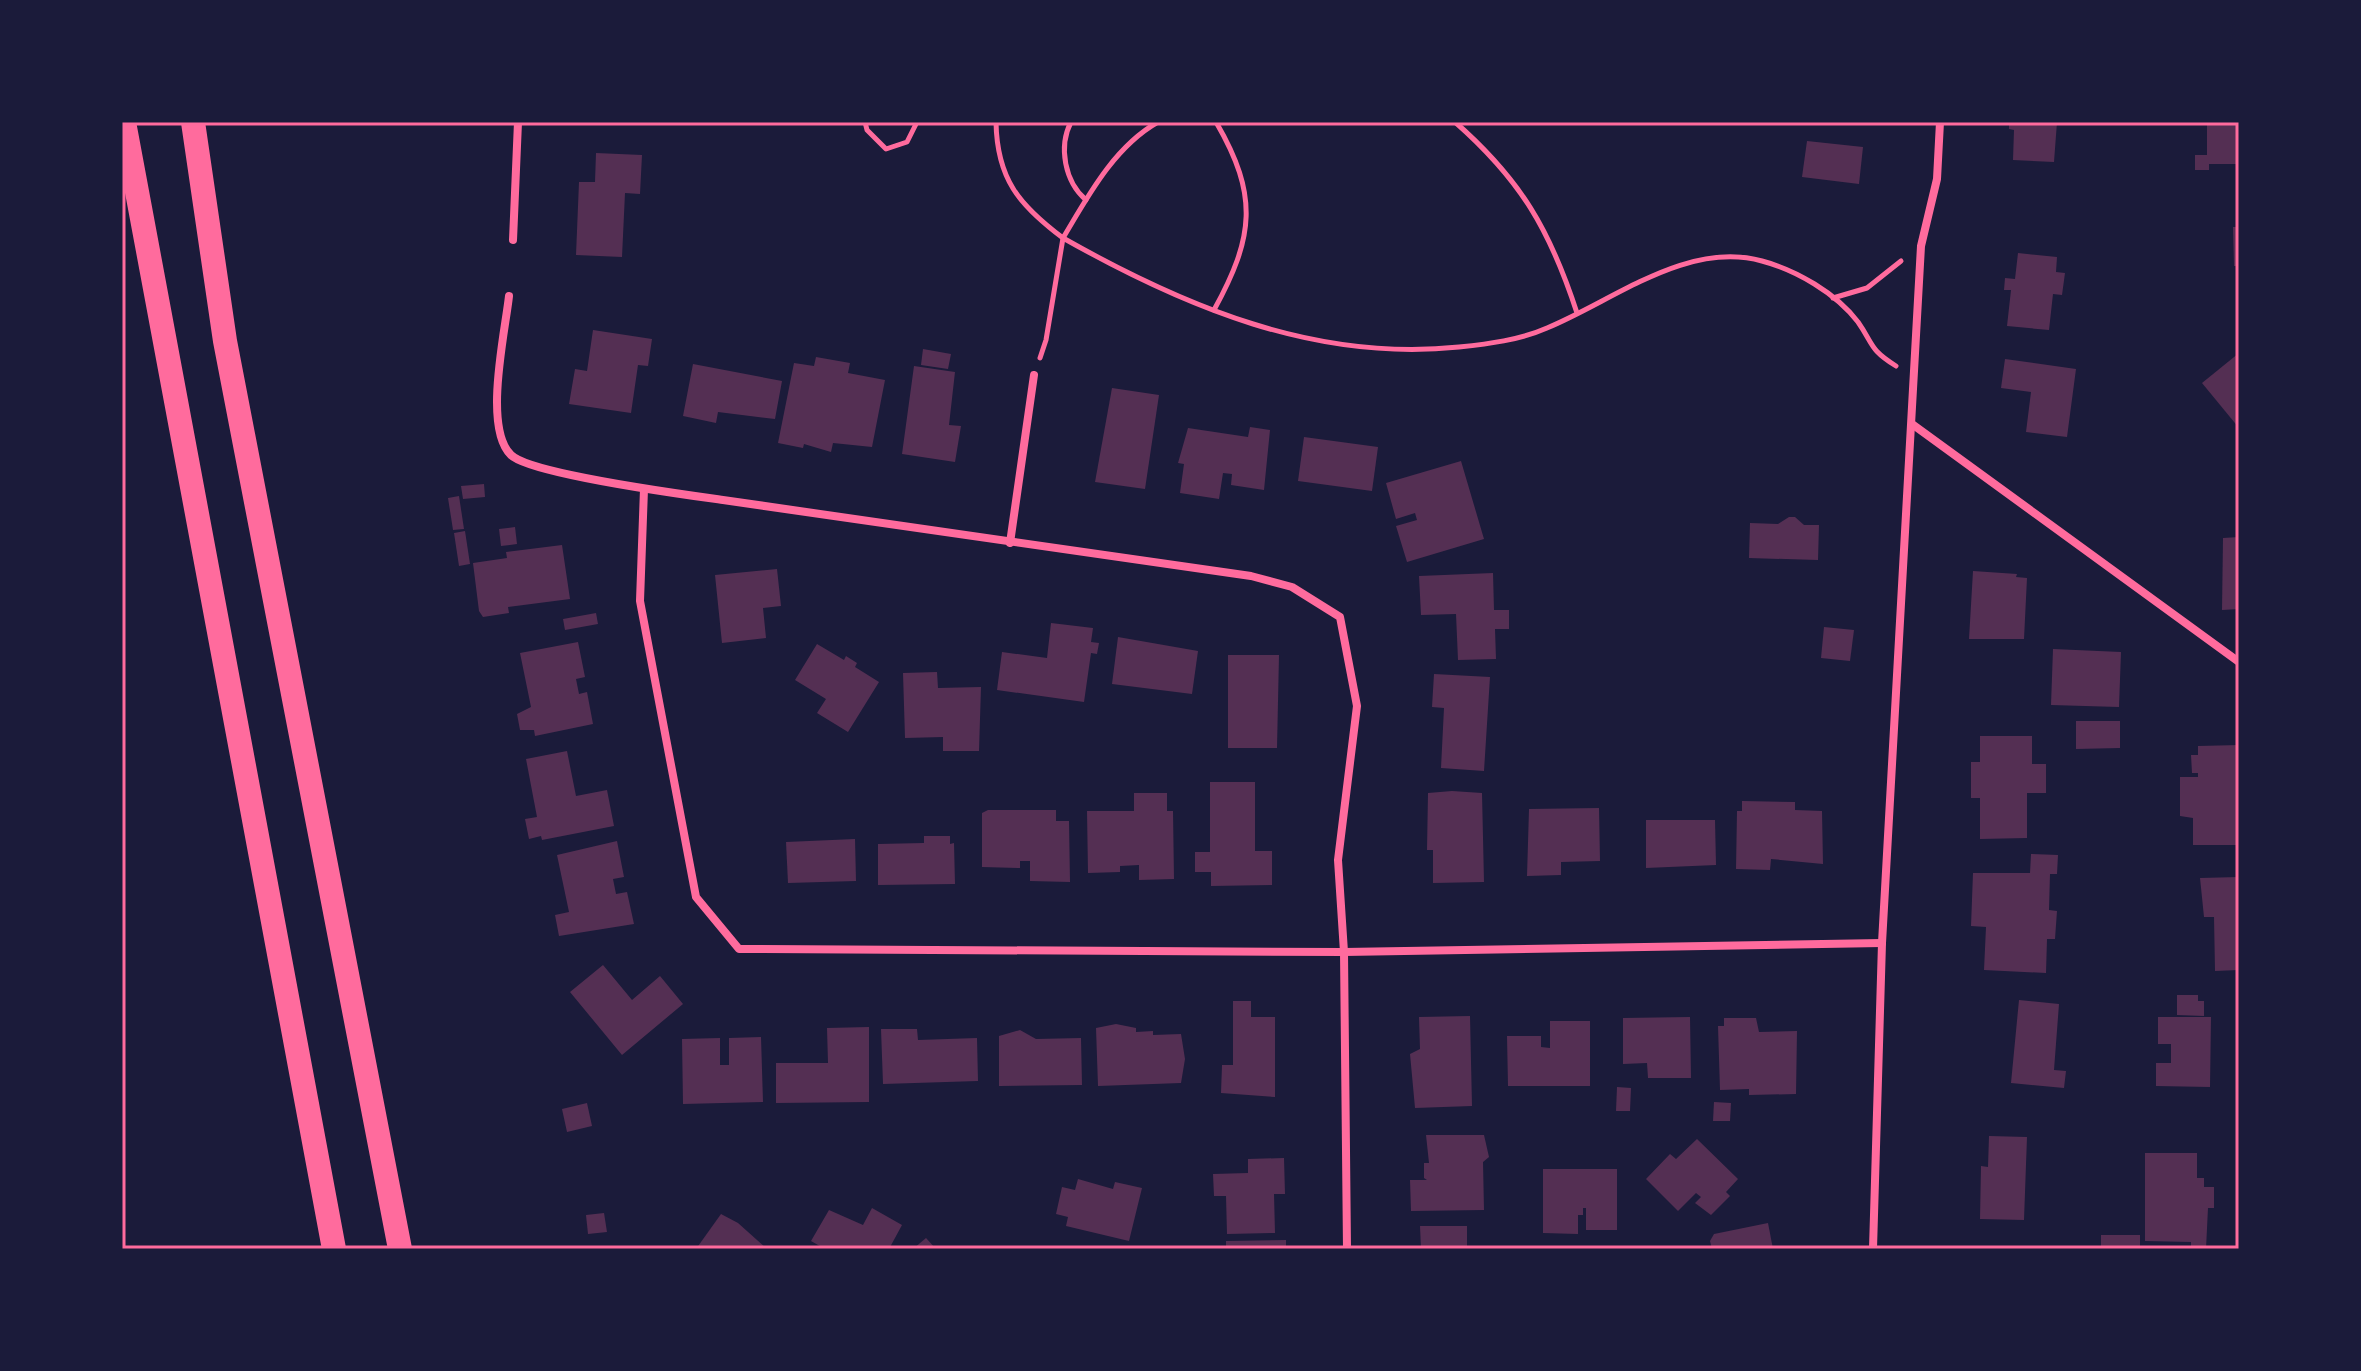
<svg xmlns="http://www.w3.org/2000/svg" width="2361" height="1371" font-family="Helvetica,sans-serif">
	<style>
		.building { fill: #542f53 }
		.lines { fill: none; stroke-linecap: round; stroke-linejoin: round }
		.path { stroke: #ff6b9d; stroke-width: 5 }
		.minor { stroke: #ff6b9d; stroke-width: 8 }
		.motorway { stroke: #ff6b9d; stroke-width: 24 }
		.neatline { fill: none; stroke: #ff6b9d; stroke-width: 3 }
	</style>
	<rect width="100%" height="100%" fill="#1b1b3a"/>
	<g class="building">
		<polygon points="2009,122 2057,122 2054,162 2013,160 2014,130 2009,129"/>
		<polygon points="2207,122 2239,122 2239,164 2209,164 2209,170 2195,170 2195,155 2207,155"/>
		<polygon points="1807,141 1863,147 1859,184 1802,177"/>
		<polygon points="596,153 642,155 640,194 625,193 622,257 576,255 579,182 595,182"/>
		<polygon points="2233,227 2239,227 2239,266 2234,266"/>
		<polygon points="2018,253 2057,257 2056,272 2065,273 2062,295 2053,294 2049,330 2007,326 2011,290 2004,290 2005,278 2015,279"/>
		<polygon points="593,330 652,339 648,366 638,365 631,413 569,404 575,369 587,371"/>
		<polygon points="923,349 951,354 948,369 921,365"/>
		<polygon points="2239,353 2239,428 2202,383"/>
		<polygon points="816,357 850,363 848,373 885,380 872,447 833,443 831,452 804,444 803,448 778,443 794,363 814,366"/>
		<polygon points="2005,359 2076,369 2067,437 2026,432 2031,392 2001,388"/>
		<polygon points="693,364 782,381 775,419 718,412 716,423 683,416"/>
		<polygon points="914,366 955,372 949,425 961,426 955,462 902,454"/>
		<polygon points="1112,388 1159,395 1145,489 1095,482"/>
		<polygon points="1250,427 1270,430 1264,490 1231,485 1232,474 1223,473 1219,499 1180,493 1184,464 1178,463 1188,428 1248,437"/>
		<polygon points="1304,437 1378,447 1372,491 1298,481"/>
		<polygon points="1461,461 1484,539 1407,562 1396,526 1417,520 1415,513 1396,519 1386,483"/>
		<polygon points="484,484 485,497 463,499 461,486"/>
		<polygon points="459,496 464,529 453,530 448,498"/>
		<polygon points="1789,517 1795,517 1804,525 1819,525 1818,560 1749,558 1750,523 1778,524"/>
		<polygon points="515,527 517,544 501,546 499,529"/>
		<polygon points="465,531 470,564 459,566 454,533"/>
		<polygon points="2239,537 2239,609 2222,610 2223,538"/>
		<polygon points="562,545 570,599 508,607 509,613 483,617 479,611 473,563 507,558 506,552"/>
		<polygon points="777,569 781,606 763,608 766,638 722,643 715,575"/>
		<polygon points="1973,571 2017,574 2016,577 2027,578 2024,639 1969,639"/>
		<polygon points="1493,573 1494,610 1509,610 1509,629 1495,629 1496,659 1458,660 1456,614 1421,615 1419,576"/>
		<polygon points="596,613 598,624 565,630 563,619"/>
		<polygon points="1051,623 1093,628 1091,642 1099,643 1097,654 1091,653 1084,702 997,690 1002,652 1047,658"/>
		<polygon points="1824,627 1854,630 1850,661 1821,658"/>
		<polygon points="1118,637 1198,651 1192,694 1112,684"/>
		<polygon points="578,642 585,677 576,679 579,694 587,692 593,724 535,736 534,730 520,730 517,714 531,707 520,653"/>
		<polygon points="817,644 844,660 846,656 857,663 855,667 879,682 848,732 817,713 826,699 795,680"/>
		<polygon points="2053,649 2121,652 2119,707 2051,705"/>
		<polygon points="1228,655 1279,655 1277,748 1228,748"/>
		<polygon points="937,672 938,688 981,687 979,751 943,751 943,737 905,738 903,673"/>
		<polygon points="1434,674 1490,677 1484,771 1441,768 1444,708 1432,707"/>
		<polygon points="2076,721 2120,721 2120,748 2076,749"/>
		<polygon points="1980,736 2032,736 2032,764 2046,764 2046,793 2027,793 2027,838 1980,839 1980,798 1971,798 1971,762 1980,762"/>
		<polygon points="2239,745 2239,845 2193,845 2193,818 2180,816 2180,777 2198,777 2198,773 2192,773 2191,755 2198,755 2198,746"/>
		<polygon points="567,751 576,796 607,790 614,826 542,840 541,836 529,839 525,819 537,817 526,759"/>
		<polygon points="1210,782 1255,782 1255,851 1272,851 1272,885 1211,886 1211,872 1195,872 1195,852 1210,852"/>
		<polygon points="1452,791 1482,793 1484,882 1433,883 1433,850 1427,850 1428,793"/>
		<polygon points="1134,793 1167,793 1167,811 1173,811 1174,879 1139,880 1139,865 1120,866 1120,872 1088,873 1087,811 1134,811"/>
		<polygon points="1742,801 1795,802 1795,810 1822,811 1823,864 1771,859 1770,870 1736,869 1737,811 1742,811"/>
		<polygon points="1599,808 1600,861 1561,862 1561,875 1527,876 1529,809"/>
		<polygon points="988,810 1056,810 1056,821 1069,821 1070,882 1030,881 1030,861 1020,861 1020,868 982,867 982,813"/>
		<polygon points="1646,820 1715,820 1716,865 1646,868"/>
		<polygon points="924,836 950,836 950,844 954,843 955,884 878,885 878,844 924,843"/>
		<polygon points="855,839 856,881 788,883 786,842"/>
		<polygon points="617,841 624,877 613,879 616,894 627,892 634,924 559,936 555,915 569,912 557,855"/>
		<polygon points="2031,854 2058,855 2057,874 2050,874 2049,910 2057,911 2055,939 2047,939 2046,973 1984,970 1986,927 1971,926 1973,873 2030,873"/>
		<polygon points="2239,877 2239,970 2215,971 2214,917 2204,917 2200,878"/>
		<polygon points="603,965 632,1000 660,976 683,1004 622,1055 570,992"/>
		<polygon points="2177,995 2198,995 2198,1001 2204,1001 2204,1016 2177,1015"/>
		<polygon points="2019,1000 2059,1004 2054,1070 2066,1071 2064,1088 2011,1083"/>
		<polygon points="1233,1001 1251,1001 1251,1017 1275,1017 1275,1097 1221,1093 1222,1065 1233,1065"/>
		<polygon points="1470,1016 1472,1106 1415,1108 1410,1054 1420,1049 1419,1017"/>
		<polygon points="1690,1017 1691,1078 1648,1078 1647,1063 1623,1064 1623,1018"/>
		<polygon points="2158,1017 2211,1017 2210,1087 2156,1086 2156,1063 2171,1063 2171,1044 2158,1044"/>
		<polygon points="1724,1018 1756,1018 1759,1032 1797,1031 1796,1094 1749,1095 1749,1089 1720,1090 1718,1026 1724,1026"/>
		<polygon points="1550,1021 1590,1021 1590,1086 1508,1086 1507,1036 1541,1036 1541,1047 1550,1048"/>
		<polygon points="1116,1024 1136,1028 1136,1032 1153,1031 1153,1035 1181,1034 1185,1059 1181,1083 1098,1086 1096,1028"/>
		<polygon points="869,1027 869,1102 776,1103 776,1063 828,1063 827,1028"/>
		<polygon points="881,1029 917,1029 918,1040 977,1038 978,1081 883,1084"/>
		<polygon points="1020,1030 1036,1039 1081,1038 1082,1085 999,1086 999,1036"/>
		<polygon points="761,1037 763,1102 683,1104 682,1039 720,1038 720,1065 729,1065 729,1038"/>
		<polygon points="1617,1087 1631,1088 1630,1111 1616,1111"/>
		<polygon points="1714,1102 1731,1103 1730,1121 1713,1121"/>
		<polygon points="587,1103 592,1126 567,1132 562,1109"/>
		<polygon points="1426,1135 1484,1135 1489,1157 1483,1162 1484,1210 1411,1211 1410,1180 1427,1180 1424,1178 1424,1163 1429,1163"/>
		<polygon points="1989,1136 2027,1137 2024,1220 1980,1219 1981,1166 1988,1167"/>
		<polygon points="1697,1139 1738,1179 1726,1192 1730,1196 1711,1215 1695,1203 1701,1197 1696,1193 1678,1211 1646,1179 1670,1154 1676,1159"/>
		<polygon points="2145,1153 2197,1153 2197,1178 2204,1178 2204,1187 2214,1187 2214,1208 2208,1208 2206,1249 2191,1249 2191,1242 2145,1241"/>
		<polygon points="1284,1158 1285,1194 1274,1194 1275,1233 1227,1234 1226,1196 1214,1196 1213,1174 1248,1173 1248,1159"/>
		<polygon points="1543,1169 1617,1169 1617,1230 1586,1230 1586,1208 1583,1208 1583,1215 1578,1215 1578,1234 1543,1233"/>
		<polygon points="1078,1179 1113,1189 1115,1182 1142,1188 1129,1241 1066,1226 1068,1217 1056,1214 1062,1187 1075,1190"/>
		<polygon points="872,1208 902,1225 889,1249 825,1249 811,1241 829,1210 863,1225"/>
		<polygon points="604,1213 607,1232 588,1234 586,1215"/>
		<polygon points="721,1214 738,1223 767,1249 696,1249"/>
		<polygon points="1768,1223 1773,1249 1712,1249 1710,1241 1714,1234"/>
		<polygon points="1420,1226 1467,1226 1467,1249 1421,1249"/>
		<rect x="2101" y="1235" width="39" height="14"/>
		<polygon points="926,1238 936,1249 913,1249"/>
		<polygon points="1286,1240 1286,1249 1226,1249 1226,1241"/>
	</g>
	<g class="lines">
		<g class="path">
			<polyline points="865,122 867,130 886,149 907,142 917,122"/>
			<path d="M 996,122 C 997,179 1019,205 1063,238 C 1088,196 1114,147 1158,122"/>
			<path d="M 1071,122 C 1058,147 1065,182 1086,200"/>
			<path d="M 1455,122 C 1521,180 1550,230 1577,313"/>
			<polyline points="1833,298 1867,288 1901,261"/>
			<path d="M 1214,310 C 1254,237 1259,196 1216,122"/>
			<path d="M 1040,358 L 1046,340 L 1063,238 C 1185,307 1316,362 1459,347 C 1488,344 1520,340 1547,328 C 1613,301 1687,240 1762,261 C 1796,270 1836,293 1858,322 C 1874,345 1869,349 1896,366"/>
		</g>
		<g class="minor">
			<polyline points="513,240 518,122"/>
			<path d="M 509,296 C 505,333 483,428 511,455 C 530,474 687,495 723,500 C 899,527 1075,552 1251,576 L 1292,587 L 1340,617 L 1357,706 L 1338,860 L 1344,952 L 1347,1249"/>
			<polyline points="1912,424 2239,662"/>
			<polyline points="644,489 640,601 696,897 739,949 1344,952 1882,943"/>
			<polyline points="1010,543 1034,375"/>
			<polyline points="1873,1249 1882,943 1921,246 1937,179 1940,122"/>
		</g>
		<g class="motorway">
			<polyline points="124,122 334,1249"/>
			<polyline points="193,122 225,341 400,1249"/>
		</g>
	</g>
	<rect width="2361" height="1371" fill="none" stroke="#1b1b3a" stroke-width="248"/>
	<rect x="124" y="124" width="2113" height="1123" class="neatline"/>
</svg>
